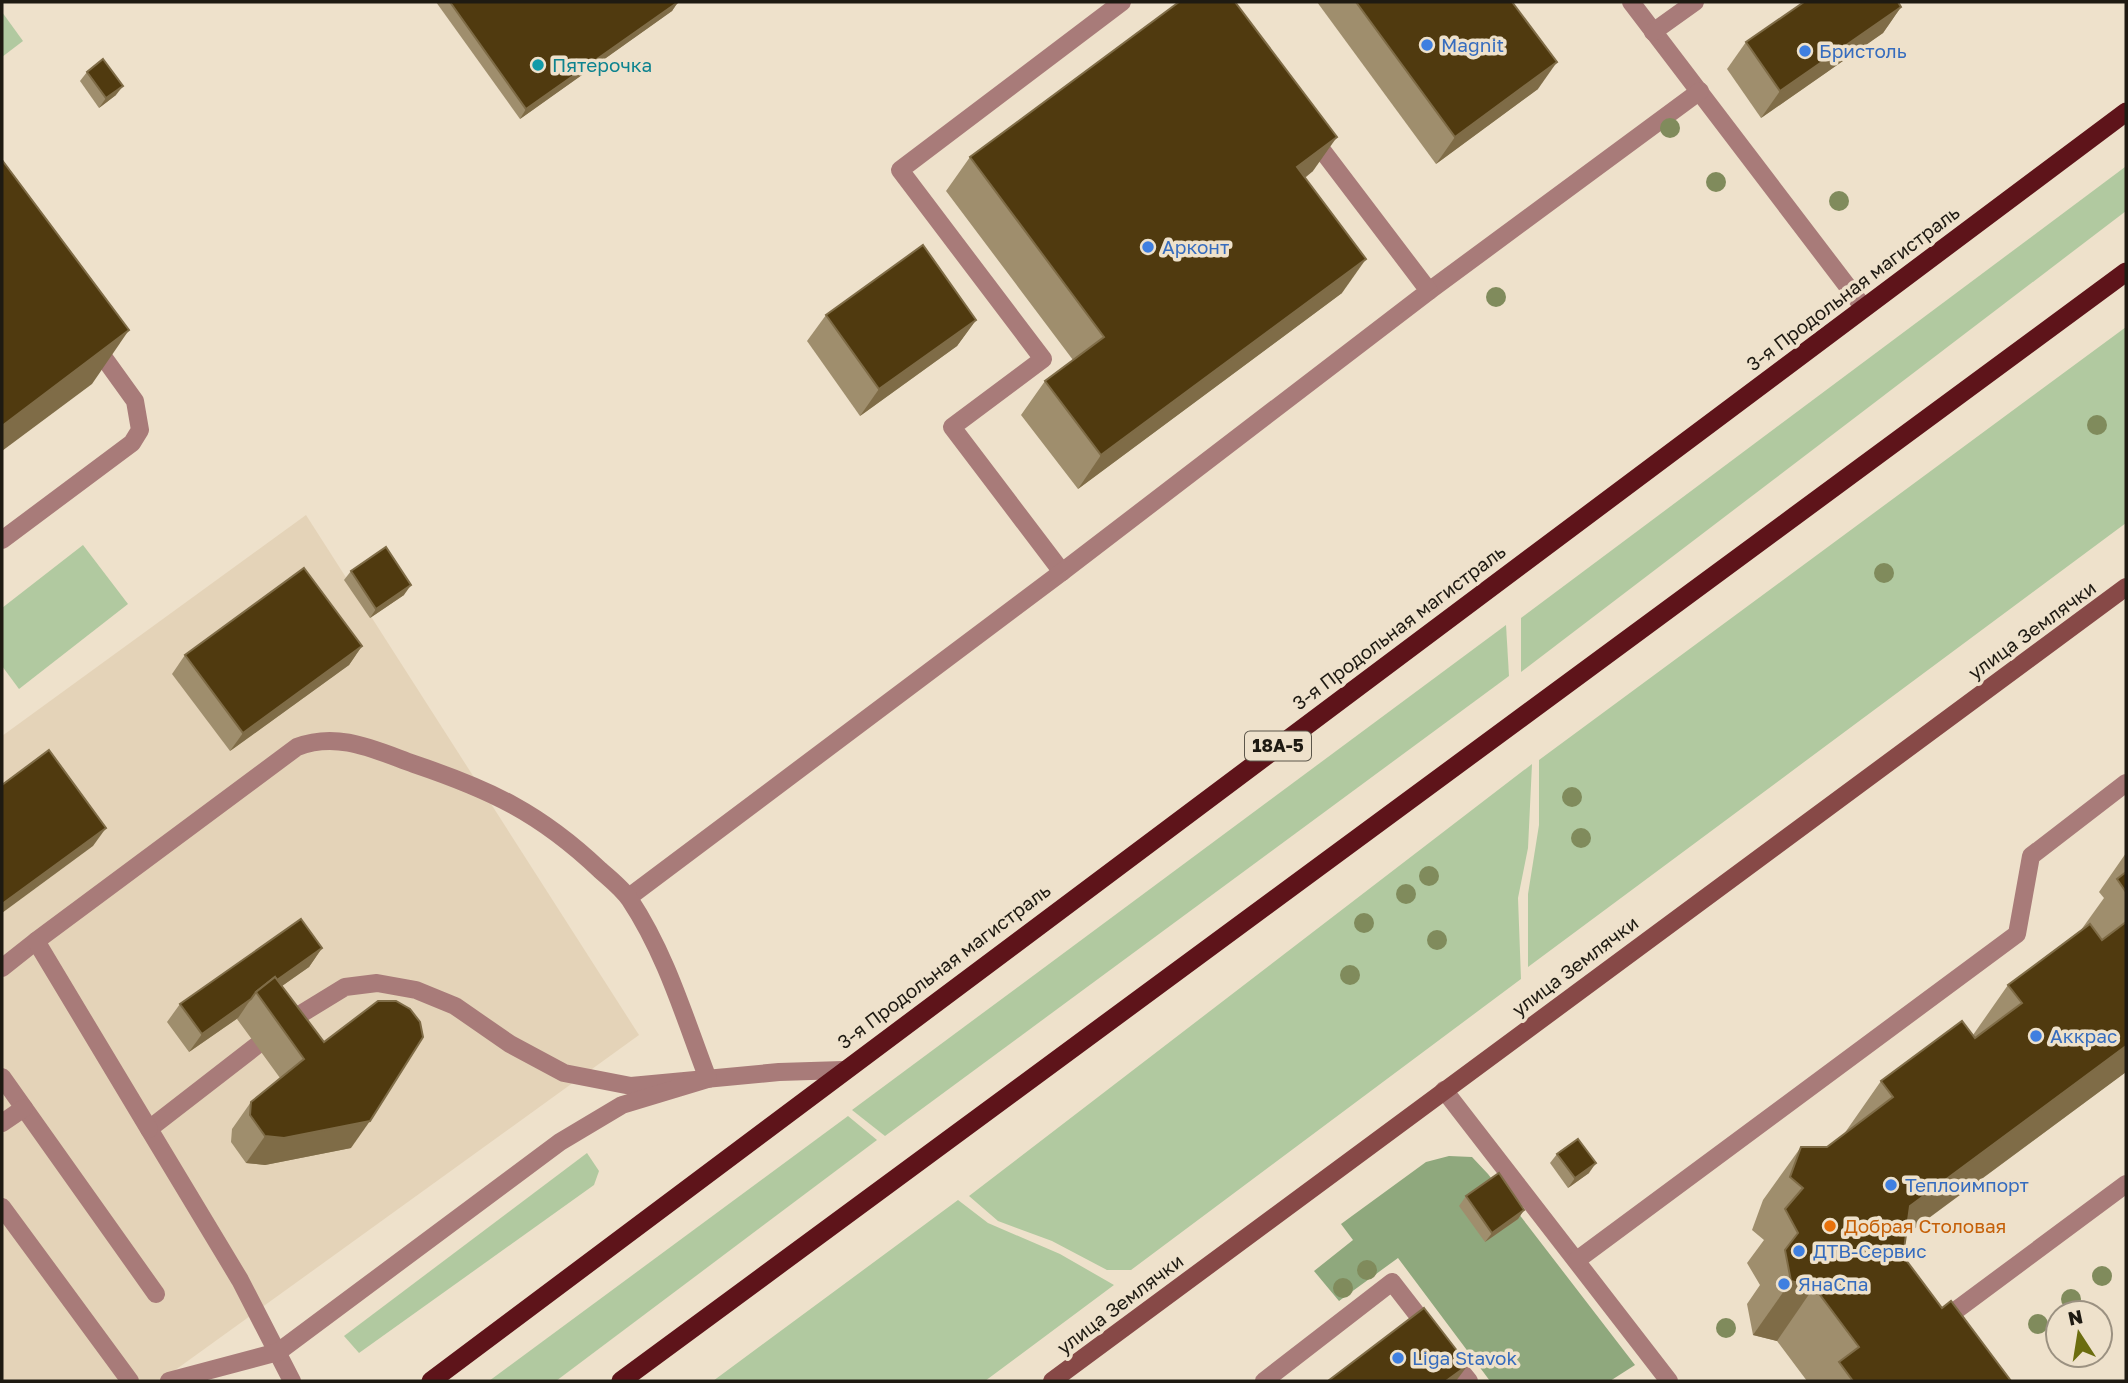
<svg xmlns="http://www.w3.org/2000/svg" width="2128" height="1383" font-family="'Golos Text',sans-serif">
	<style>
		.built { fill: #e4d3b8 }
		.green { fill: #b1c9a0 }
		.forest { fill: #8fa87d }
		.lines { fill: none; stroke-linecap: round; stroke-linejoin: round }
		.service { stroke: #a87b79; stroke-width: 18 }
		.minor { stroke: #a87b79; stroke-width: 18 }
		.secondary { stroke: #874947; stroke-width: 18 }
		.trunk { stroke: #5e141a; stroke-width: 19 }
		.tree { fill: #808b5c }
		.wall { fill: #9f8e6d }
		.shaded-wall { fill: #7f6c47 }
		.building { fill: #503a0f; stroke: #7f6c47; stroke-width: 2 }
		.shop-dot { fill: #3f7fe0; stroke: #eee1cb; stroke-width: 2.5 }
		.culture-dot { fill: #0f9aa8; stroke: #eee1cb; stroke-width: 2.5 }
		.food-dot { fill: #e8710a; stroke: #eee1cb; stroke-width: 2.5 }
		.labels { text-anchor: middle; stroke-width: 7; stroke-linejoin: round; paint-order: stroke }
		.shield { fill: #eee1cb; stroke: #5c564a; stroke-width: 2 }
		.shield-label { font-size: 18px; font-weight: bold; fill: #1e1a12 }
		.shop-label { font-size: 19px; fill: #366cbe; stroke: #eee1cb; text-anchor: start }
		.culture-label { font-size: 19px; fill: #0d838f; stroke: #eee1cb; text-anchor: start }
		.street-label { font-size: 19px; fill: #1e1a12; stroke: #eee1cb }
		.food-label { font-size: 19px; fill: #c56008; stroke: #eee1cb; text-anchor: start }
	</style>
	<rect width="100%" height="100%" fill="#eee1cb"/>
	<polygon class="built" points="306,515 639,1035 160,1381 2,1381 2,736"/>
	<g class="green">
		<polygon points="2,12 23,41 2,57"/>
		<polygon points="2125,167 2126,211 1521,672 1521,618"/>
		<polygon points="2126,327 2126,523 1528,967 1528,894 1539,825 1539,760"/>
		<polygon points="83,545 128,604 19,689 2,666 2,608"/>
		<polygon points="1506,625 1509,676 885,1136 852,1110"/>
		<polygon points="1532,764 1528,848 1518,898 1521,979 1131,1270 1107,1270 1052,1241 998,1221 969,1196"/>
		<polygon points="848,1116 877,1140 556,1381 489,1381"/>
		<polygon points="587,1153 599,1171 594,1185 359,1353 344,1336"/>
		<polygon points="958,1200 988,1223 1060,1254 1114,1285 985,1381 713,1381"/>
	</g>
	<polygon class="forest" points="1449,1156 1472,1157 1488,1174 1635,1365 1610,1381 1490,1381 1398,1258 1339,1301 1314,1271 1353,1240 1341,1224 1426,1162"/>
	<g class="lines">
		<g class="service">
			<polyline points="1631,2 1864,308"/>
			<polyline points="1653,32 1695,2"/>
			<polyline points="1429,291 1700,91"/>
			<polyline points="1062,572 952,427 1043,359 900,170 1122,2"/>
			<polyline points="629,897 1062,572 1429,291 1312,137"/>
			<polyline points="2,968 36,941"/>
			<polyline points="283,1025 345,987 377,983 416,990 455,1006 510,1044 564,1073 631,1086 779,1072 843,1070"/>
			<polyline points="256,1046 149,1129 240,1280 292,1381"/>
			<polyline points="2,1077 156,1294"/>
			<polyline points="1444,1090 1669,1381"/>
			<polyline points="2,1123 24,1108"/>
			<path d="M 149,1129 L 36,941 L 297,747 C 338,731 375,750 414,764 C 491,790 540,813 600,870 C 610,879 623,889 630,900 C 666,954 685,1019 708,1079 L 622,1105 L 560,1142 L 278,1352 L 169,1381"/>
			<polyline points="2,1207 130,1381"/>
			<polyline points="1577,1260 2017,934 2031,856 2126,783"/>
			<polyline points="1960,1327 1951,1314 2126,1184"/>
			<polyline points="1449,1356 1469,1381"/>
			<polyline points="1264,1381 1392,1282 1430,1331"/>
		</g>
		<polyline class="minor" points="2,540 132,443 140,430 135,401 94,344"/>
		<polyline class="secondary" points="1052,1381 2126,587"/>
		<g class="trunk">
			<polyline points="431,1381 2126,112"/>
			<polyline points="621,1381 2126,272"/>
		</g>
	</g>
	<g class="tree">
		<circle cx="1670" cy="128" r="10"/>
		<circle cx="1716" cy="182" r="10"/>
		<circle cx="1839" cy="201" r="10"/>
		<circle cx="1496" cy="297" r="10"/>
		<circle cx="2097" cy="425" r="10"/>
		<circle cx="1884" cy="573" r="10"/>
		<circle cx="1572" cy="797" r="10"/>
		<circle cx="1581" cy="838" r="10"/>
		<circle cx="1429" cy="876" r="10"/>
		<circle cx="1406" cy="894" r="10"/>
		<circle cx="1364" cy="923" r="10"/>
		<circle cx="1437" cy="940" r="10"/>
		<circle cx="1350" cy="975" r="10"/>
		<circle cx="1367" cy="1270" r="10"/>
		<circle cx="2102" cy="1276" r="10"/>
		<circle cx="1343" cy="1288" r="10"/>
		<circle cx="2071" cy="1299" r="10"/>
		<circle cx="2038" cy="1324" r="10"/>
		<circle cx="1726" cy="1328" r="10"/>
	</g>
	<g class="wall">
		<polygon points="436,2 678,2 672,11 520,119"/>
		<polygon points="1317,2 1512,2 1538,89 1436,164"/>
		<polygon points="1901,7 1883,33 1761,118 1727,69 1746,42"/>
		<polygon points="87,72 116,95 99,108 80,81"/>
		<polygon points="970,157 1313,171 1305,178 1342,293 1078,489 1021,415 1045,381 1073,360 946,191"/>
		<polygon points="826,315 976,320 957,346 860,416 807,341"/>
		<polygon points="351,571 404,595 370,618 344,580"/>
		<polygon points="362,646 349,665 230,751 172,674 185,655"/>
		<polygon points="2126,853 2126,1072 1906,1235 1903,1256 1942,1308 2011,1381 1807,1381 1777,1341 1753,1335 1747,1304 1760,1285 1747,1263 1764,1240 1752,1230 1763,1200 1801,1147 1827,1147 1844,1134 1881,1081 1973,1035 2008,985 2081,930 2104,898 2099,892"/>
		<polygon points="322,948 309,967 282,986 351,1148 265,1165 246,1163 231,1142 232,1129 251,1102 280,1078 237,1019 238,1018 189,1052 167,1022 180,1004"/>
		<polygon points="1557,1154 1589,1173 1568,1188 1550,1163"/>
		<polygon points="1466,1196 1524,1210 1518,1219 1485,1242 1459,1206"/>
	</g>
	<g class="shaded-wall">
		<polygon points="678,2 672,11 520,119 526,109"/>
		<polygon points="1901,7 1883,33 1761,118 1780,91"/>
		<polygon points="1557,62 1538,89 1436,164 1455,137"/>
		<polygon points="123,86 116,95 99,108 106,98"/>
		<polygon points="1337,137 1313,171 1273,202 1297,167"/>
		<polygon points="1366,259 1342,293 1078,489 1101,455"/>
		<polygon points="976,320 957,346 860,416 879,389"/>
		<polygon points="129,330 92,384 2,451 2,426"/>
		<polygon points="411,585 404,595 370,618 376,609"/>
		<polygon points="362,646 349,665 230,751 243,733"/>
		<polygon points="106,828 93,846 2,913 2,904"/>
		<polygon points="322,948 309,967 262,1000 257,994"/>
		<polygon points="251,999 238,1018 189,1052 202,1034"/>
		<polygon points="2126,1046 2126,1072 1873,1259 1910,1206"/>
		<polygon points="370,1121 351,1148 265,1165 246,1163 265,1136"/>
		<polygon points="1596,1163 1589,1173 1568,1188 1575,1178"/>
		<polygon points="1524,1210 1518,1219 1485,1242 1492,1233"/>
		<polygon points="1791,1281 1814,1287 1777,1341 1753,1335"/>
		<polygon points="1468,1365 1456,1381 1446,1381"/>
	</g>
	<g class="building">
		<polygon points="450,2 678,2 526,109"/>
		<polygon points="1179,2 1235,2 1337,137 1297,167 1366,259 1101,455 1045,381 1104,337 970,157"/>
		<polygon points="1356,2 1512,2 1557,62 1455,137"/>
		<polygon points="1804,2 1898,2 1901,7 1780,91 1746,42"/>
		<polygon points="103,59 123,86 106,98 87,72"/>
		<polygon points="2,160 129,330 2,426"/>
		<polygon points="923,245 976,320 879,389 826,315"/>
		<polygon points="386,547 411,585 376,609 351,571"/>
		<polygon points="304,568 362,646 243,733 185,655"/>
		<polygon points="49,750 106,828 2,904 2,785"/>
		<polygon points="2126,872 2126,892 2117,879"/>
		<polygon points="301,919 322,948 277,980 275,977 256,992 251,999 202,1034 180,1004"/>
		<polygon points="2126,922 2126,1046 1910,1206 1903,1256 1942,1308 1951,1301 2011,1381 1853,1381 1839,1362 1859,1347 1814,1287 1791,1281 1785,1250 1798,1233 1785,1209 1803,1188 1790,1177 1801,1147 1827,1147 1893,1097 1881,1081 1962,1021 1975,1038 2022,1003 2008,985 2090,924 2102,940"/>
		<polygon points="275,977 324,1042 378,1001 396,1001 410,1009 420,1022 423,1037 370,1121 284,1138 265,1136 250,1115 251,1102 304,1059 256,992"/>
		<polygon points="1578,1139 1596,1163 1575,1178 1557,1154"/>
		<polygon points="1499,1173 1524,1210 1492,1233 1466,1196"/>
		<polygon points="1424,1308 1468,1365 1446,1381 1328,1381"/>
	</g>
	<g class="shop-dot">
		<circle cx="1427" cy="45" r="7"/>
		<circle cx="1805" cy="51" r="7"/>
		<circle cx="1148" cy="247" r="7"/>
		<circle cx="2036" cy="1036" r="7"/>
		<circle cx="1891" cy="1185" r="7"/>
		<circle cx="1799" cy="1251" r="7"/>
		<circle cx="1784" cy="1284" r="7"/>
		<circle cx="1398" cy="1358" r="7"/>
	</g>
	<circle class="culture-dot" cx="538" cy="65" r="7"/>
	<circle class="food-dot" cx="1830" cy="1226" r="7"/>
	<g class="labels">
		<rect class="shield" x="1245" y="731.5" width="66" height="29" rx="5"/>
		<g class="shield-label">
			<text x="1278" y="752">18А-5</text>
		</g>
		<g class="shop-label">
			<text x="1441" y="52">Magnit</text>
			<text x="1819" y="58">Бристоль</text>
			<text x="1162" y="254">Арконт</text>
			<text x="2050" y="1043">Аккрас</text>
			<text x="1905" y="1192">Теплоимпорт</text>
			<text x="1813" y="1258">ДТВ-Сервис</text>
			<text x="1798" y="1291">ЯнаСпа</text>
			<text x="1412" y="1365">Liga Stavok</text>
		</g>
		<g class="culture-label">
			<text x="552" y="72">Пятерочка</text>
		</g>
		<g class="street-label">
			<text transform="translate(1853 288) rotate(-37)" y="7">3-я Продольная магистраль</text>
			<text transform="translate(1399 627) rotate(-37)" y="7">3-я Продольная магистраль</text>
			<text transform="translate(2032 630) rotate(-36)" y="7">улица Землячки</text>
			<text transform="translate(944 966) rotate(-37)" y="7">3-я Продольная магистраль</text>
			<text transform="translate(1575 966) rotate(-37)" y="7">улица Землячки</text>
			<text transform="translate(1120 1304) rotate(-37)" y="7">улица Землячки</text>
		</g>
		<g class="food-label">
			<text x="1844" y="1233">Добрая Столовая</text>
		</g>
	</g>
	<rect width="2128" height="1383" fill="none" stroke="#1e1a12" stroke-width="7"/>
	<g transform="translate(2079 1334) rotate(348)"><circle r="33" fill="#eee1cb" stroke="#9b9181" stroke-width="2"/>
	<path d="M0-5L12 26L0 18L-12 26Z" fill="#6b6d0f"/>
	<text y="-10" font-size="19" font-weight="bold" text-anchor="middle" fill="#1e1a12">N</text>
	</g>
</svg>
